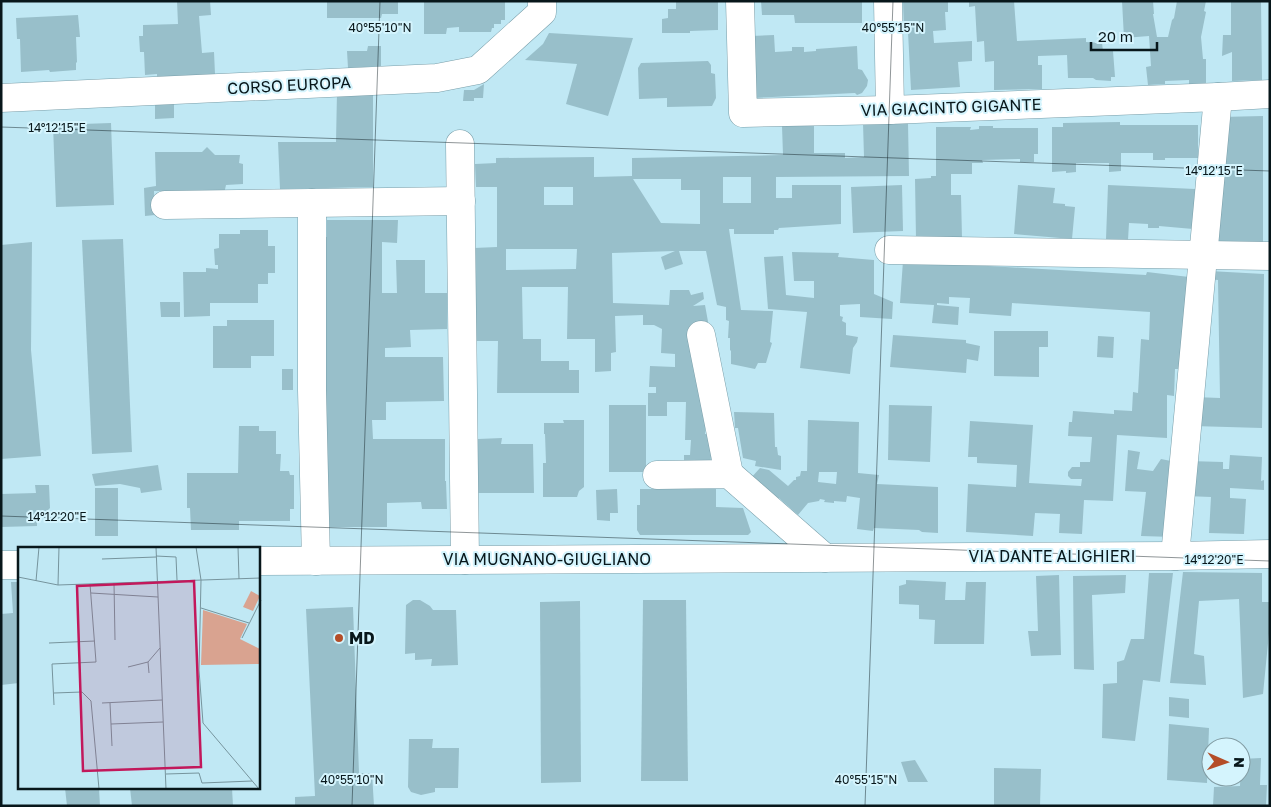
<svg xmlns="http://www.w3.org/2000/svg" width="1271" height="807" font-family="'Golos Text',sans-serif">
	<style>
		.building { fill: #98bfca; fill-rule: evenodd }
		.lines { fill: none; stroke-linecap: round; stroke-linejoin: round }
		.minor-casing { stroke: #799ea9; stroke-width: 29 }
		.major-casing { stroke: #799ea9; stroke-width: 29 }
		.minor { stroke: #fff; stroke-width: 28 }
		.major { stroke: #fff; stroke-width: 28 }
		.ticks { fill: none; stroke: #08171b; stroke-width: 1; stroke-opacity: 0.45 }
		.poi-dot { fill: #b44d28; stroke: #d4f4fd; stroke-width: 2 }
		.labels { text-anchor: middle; stroke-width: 4; stroke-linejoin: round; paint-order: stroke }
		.street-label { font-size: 16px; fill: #08171b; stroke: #d4f4fd }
		.poi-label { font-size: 16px; font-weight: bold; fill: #08171b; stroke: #d4f4fd; text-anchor: start }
		.inset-road { fill: none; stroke: #76949d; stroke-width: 1 }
		.view { fill: #c2185b; fill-opacity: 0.15; stroke: #c2185b; stroke-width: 2.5 }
		.inset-edge { fill: none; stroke: #08171b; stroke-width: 2.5 }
		.ticks-label { font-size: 12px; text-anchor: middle; fill: #08171b; stroke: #d4f4fd; stroke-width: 4; stroke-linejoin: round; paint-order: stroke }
	</style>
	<rect width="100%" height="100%" fill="#c0e8f4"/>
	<g class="building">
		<polygon points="177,1 210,1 211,15 199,16 202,53 214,52 215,74 157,78 157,74 145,75 144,52 140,52 139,36 143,36 143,25 178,24"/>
		<polygon points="327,1 398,1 398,14 382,14 381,18 327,18"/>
		<polygon points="424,1 505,1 505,20 501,20 501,24 494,24 494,28 492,28 491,32 459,32 459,27 447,28 446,34 424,34"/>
		<polygon points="676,1 718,1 718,30 690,31 690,33 662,33 662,19 668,18 668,9 676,9"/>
		<polygon points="761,1 862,1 862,23 795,23 794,15 762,15"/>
		<polygon points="903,1 948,1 948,12 945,12 946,30 933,31 934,43 972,41 972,61 958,62 960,87 911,90 908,32 904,32"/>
		<polygon points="969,1 1014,1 1017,41 1086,38 1086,42 1102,43 1103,51 1113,51 1115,77 1111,77 1111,81 1096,80 1093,78 1068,78 1067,55 1038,56 1038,65 1042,65 1042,89 994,90 994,61 985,62 984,41 977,42 975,6 969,7"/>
		<polygon points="1122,1 1153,1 1154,14 1153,14 1157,37 1168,37 1172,20 1174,18 1177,1 1206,1 1204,11 1206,12 1201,37 1203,59 1206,59 1206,83 1189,84 1189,80 1165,81 1165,84 1148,85 1146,67 1151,66 1149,36 1124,38"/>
		<polygon points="1231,1 1261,1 1262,80 1232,81 1232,52 1222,56 1223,35 1231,35"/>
		<polygon points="78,15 80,37 76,37 77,62 76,63 76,70 50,72 49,70 21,72 20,39 17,39 16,18"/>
		<polygon points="549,33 633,38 608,116 566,104 577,64 525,60 543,44"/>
		<polygon points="774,35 775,52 792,51 792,47 804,47 804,52 816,51 816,49 857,46 858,69 862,70 868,80 867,86 862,93 857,95 855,93 754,98 750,36"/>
		<polygon points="368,46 381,46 381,66 348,68 347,51 367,51"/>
		<polygon points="708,61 711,65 711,73 715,74 716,98 712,106 667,107 667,98 639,99 638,68 641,63"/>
		<polygon points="484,84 483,98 474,98 474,101 463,101 464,90 474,90"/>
		<polygon points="373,91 373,187 280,189 278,142 336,142 337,92"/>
		<polygon points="174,101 174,118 155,119 155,102"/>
		<polygon points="1263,116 1263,248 1214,249 1221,117"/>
		<polygon points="1120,122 1120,125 1198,125 1198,158 1165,158 1165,160 1153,160 1153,153 1121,153 1121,171 1109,172 1109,163 1076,163 1076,172 1066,173 1066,171 1052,172 1052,127 1063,127 1063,123"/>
		<polygon points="111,123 114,205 56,207 53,125"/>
		<path d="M 863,123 L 908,123 L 909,176 L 776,177 L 776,198 L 792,198 L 792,185 L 841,185 L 841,224 L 779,228 L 778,230 L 774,230 L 774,234 L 734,234 L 734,229 L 729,229 L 741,310 L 773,311 L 770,342 L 772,343 L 766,363 L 758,363 L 755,369 L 731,364 L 731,351 L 730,350 L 730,338 L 728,338 L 729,321 L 726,320 L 726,307 L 717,305 L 706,251 L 679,251 L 683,264 L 665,270 L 661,257 L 675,251 L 612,253 L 613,303 L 669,305 L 670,290 L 689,290 L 691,295 L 703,292 L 704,299 L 693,306 L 705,305 L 709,327 L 705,434 L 712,434 L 710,477 L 684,476 L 684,455 L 690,455 L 691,440 L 685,440 L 686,402 L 667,402 L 667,416 L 648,416 L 648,393 L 656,393 L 656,387 L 649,387 L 650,366 L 675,367 L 675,354 L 661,353 L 662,329 L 654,325 L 643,325 L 643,315 L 615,316 L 616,352 L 611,353 L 611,371 L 595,372 L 595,339 L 567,339 L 568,287 L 522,287 L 523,339 L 541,339 L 541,361 L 569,361 L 569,370 L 579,370 L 579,393 L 497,393 L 498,341 L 474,341 L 474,248 L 497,247 L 497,187 L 476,187 L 475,164 L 496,163 L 496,158 L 594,157 L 594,177 L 632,176 L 632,158 L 783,155 L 782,126 L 814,125 L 814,153 L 845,153 L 845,158 L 864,157 ZM 723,177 L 751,177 L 751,203 L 723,203 ZM 633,179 L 681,179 L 681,190 L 700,190 L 700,224 L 661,223 ZM 544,187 L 573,187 L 573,205 L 544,205 ZM 506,249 L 577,249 L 576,269 L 506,270 Z"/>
		<polygon points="979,126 993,126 993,128 1038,128 1038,154 1034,154 1034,162 1020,162 1020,159 982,160 983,163 972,163 972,174 951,174 951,195 961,195 962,238 916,239 915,179 931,178 931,176 936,176 936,127 971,127 970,130 979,129"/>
		<polygon points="207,147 215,155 240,155 239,163 243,164 243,184 226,185 224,194 154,191 155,215 145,216 144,188 156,186 155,152 202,152"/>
		<polygon points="902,185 903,231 853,233 851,187"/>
		<polygon points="1018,185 1055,188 1053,203 1065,204 1065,206 1075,207 1072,239 1014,234"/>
		<polygon points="1108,185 1195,189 1193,229 1159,226 1159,228 1148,228 1148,224 1129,223 1128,240 1106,239"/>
		<polygon points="327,220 398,220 397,243 382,242 382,293 397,293 396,260 425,260 425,293 447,293 447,329 410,330 411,347 385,348 385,357 443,357 444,401 386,402 386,420 372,420 373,439 445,439 445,481 446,481 447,509 422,509 421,502 387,503 387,527 325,527 322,237 327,237"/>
		<polygon points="240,230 268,230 268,246 275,246 275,273 268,273 268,284 258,284 258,303 210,303 210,316 184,317 183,272 206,272 206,268 218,269 218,265 215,265 214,249 219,248 219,234 240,234"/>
		<polygon points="123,239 132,452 92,454 82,240"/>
		<polygon points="32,242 31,350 41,456 1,459 1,245"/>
		<polygon points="792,252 839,253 838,257 874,260 874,294 893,302 892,319 860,317 860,304 840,305 840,316 843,317 842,321 846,323 846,335 858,337 857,342 853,348 850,374 800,368 807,312 768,309 764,257 783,256 786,295 814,298 814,281 794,281"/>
		<polygon points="903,261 1146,275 1147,272 1189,277 1185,344 1181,344 1179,369 1175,369 1174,396 1167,395 1167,438 1117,435 1113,501 1084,500 1082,534 1059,533 1060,514 1035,513 1033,536 966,532 968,484 1016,487 1017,465 977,463 977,457 968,457 970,421 1033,425 1029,483 1081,486 1082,479 1071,479 1068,476 1068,472 1072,467 1080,467 1080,462 1090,462 1092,437 1068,436 1069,422 1072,422 1073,411 1114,414 1114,410 1132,411 1133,392 1138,393 1141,339 1149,340 1150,312 1012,303 1011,316 969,313 970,298 949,297 949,304 937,303 937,305 959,307 958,325 932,323 934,305 900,303"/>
		<polygon points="1209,271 1264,274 1262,428 1193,426 1194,397 1220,398 1218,280 1208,279"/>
		<polygon points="160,302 180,302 180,317 161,317"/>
		<polygon points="227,320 274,320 274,356 251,356 251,368 213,368 213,326 227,326"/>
		<polygon points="994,331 1048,331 1048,347 1039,347 1039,377 994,376"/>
		<polygon points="893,335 966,340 966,343 980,346 978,361 967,359 966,373 890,367"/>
		<polygon points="1098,336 1114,337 1113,358 1097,357"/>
		<rect x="282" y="369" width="11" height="21"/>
		<rect x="609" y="405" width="37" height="67"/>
		<polygon points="889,405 932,406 930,462 888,460"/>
		<polygon points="734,412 774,413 775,447 777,447 778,455 781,456 781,470 755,466 756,461 743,458 738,428 735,428"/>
		<polygon points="563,420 584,420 584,487 579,491 577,497 543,497 543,463 546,463 545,434 544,434 544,423 564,423"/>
		<path d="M 808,420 L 859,422 L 858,473 L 879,475 L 877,484 L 938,487 L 938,533 L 922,532 L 919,530 L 874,528 L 873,531 L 857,529 L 860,498 L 847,496 L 846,502 L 834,501 L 834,503 L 824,502 L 825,500 L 820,499 L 819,501 L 808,503 L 798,515 L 779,498 L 776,501 L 750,479 L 760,468 L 769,470 L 788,486 L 794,480 L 796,480 L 796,477 L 800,476 L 801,471 L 807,471 ZM 819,472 L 837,472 L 836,484 L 818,482 Z"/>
		<polygon points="239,426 259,426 259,431 276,431 276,454 281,454 280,471 289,471 290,475 294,475 294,509 290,509 290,521 239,521 239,530 191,530 190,508 187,508 187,473 238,473"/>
		<polygon points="502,438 501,444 533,444 534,493 478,493 478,439"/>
		<polygon points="1128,450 1140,452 1137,469 1153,471 1161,459 1181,463 1173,537 1141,536 1146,492 1125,491"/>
		<polygon points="1230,455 1262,457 1261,481 1264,480 1264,490 1230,488 1230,498 1246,499 1244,534 1209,533 1211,497 1186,496 1188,461 1223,462 1223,469 1229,469"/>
		<polygon points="158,465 162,490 141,493 140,488 120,484 95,486 92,474"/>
		<polygon points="35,485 49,485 50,508 48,510 47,518 37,517 37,526 1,527 1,494 36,493"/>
		<rect x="95" y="488" width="23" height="48"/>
		<polygon points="617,489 618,513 610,513 610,521 597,520 596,490"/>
		<polygon points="640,489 716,489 716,507 743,508 751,532 748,535 640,535 637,530 637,505 640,505"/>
		<polygon points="1183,572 1262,573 1262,602 1270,602 1270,623 1263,694 1243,698 1239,599 1199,601 1194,654 1204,656 1206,685 1170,683"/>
		<polygon points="1149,573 1173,573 1160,682 1143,680 1135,741 1102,738 1103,684 1117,683 1117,662 1124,660 1131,639 1144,639"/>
		<polygon points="1059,575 1061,655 1031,656 1028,631 1038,631 1036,576"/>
		<polygon points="1126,575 1125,593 1092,595 1094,670 1074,669 1073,576"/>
		<polygon points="906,580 946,582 945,600 965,600 966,582 986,582 984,644 934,644 935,620 919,619 919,605 899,604 899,586 906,584"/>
		<polygon points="11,582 19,582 19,683 1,685 1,614 13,613"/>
		<polygon points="413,600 420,600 430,606 433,610 456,610 458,665 431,666 432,659 415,660 415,653 405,654 406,605"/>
		<polygon points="643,600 686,600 688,781 641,781"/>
		<polygon points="580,601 581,782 541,783 540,602"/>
		<polygon points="353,607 359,773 372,773 374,806 295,806 295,797 315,796 306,609"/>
		<polygon points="1169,697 1189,699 1189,718 1169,716"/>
		<polygon points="1169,724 1209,728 1207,783 1167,780"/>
		<polygon points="409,739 433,739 432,748 459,748 458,788 435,788 435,792 421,795 411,792 408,787"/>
		<polygon points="1261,758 1260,785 1267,785 1266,806 1213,806 1214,787 1240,786 1241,759"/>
		<polygon points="915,760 928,782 908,782 901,762"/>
		<polygon points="994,768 1041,769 1040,806 994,806"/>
		<polygon points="65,788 99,788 100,806 67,806"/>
		<polygon points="130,788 232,788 233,806 132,806"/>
	</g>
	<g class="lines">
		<g class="minor-casing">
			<g id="minor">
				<polyline points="740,1 743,113 890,110 1218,97 1270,94"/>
				<polyline points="888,1 890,110"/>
				<polyline points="1,98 437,78 478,70 542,12 542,1"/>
				<polyline points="460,144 465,560"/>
				<polyline points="312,203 312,390 316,561"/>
				<polyline points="165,205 461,201"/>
				<polyline points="889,250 1270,256"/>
				<polyline points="701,335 729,474"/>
				<polyline points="657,475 729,474 825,558"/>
				<polyline points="1175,556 1218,97"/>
			</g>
		</g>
		<g class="major-casing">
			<g id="major">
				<polyline points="259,561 1175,556 1270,554"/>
				<polyline points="1,565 19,565"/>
			</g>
		</g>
		<use href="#minor" class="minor"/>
		<use href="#major" class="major"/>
	</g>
	<path class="ticks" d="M 1,127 L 1270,171M 1,516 L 1270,561M 352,806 L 380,1M 865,806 L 893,1"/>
	<circle class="poi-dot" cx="339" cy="638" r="5"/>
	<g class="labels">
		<g class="street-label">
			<text transform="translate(289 85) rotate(-3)" y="6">CORSO EUROPA</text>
			<text transform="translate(951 107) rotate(-2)" y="6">VIA GIACINTO GIGANTE</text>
			<text x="1052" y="562">VIA DANTE ALIGHIERI</text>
			<text x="547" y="565">VIA MUGNANO-GIUGLIANO</text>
		</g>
		<g class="poi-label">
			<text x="349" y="644">MD</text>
		</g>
	</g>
	<g transform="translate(18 547)">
		<rect width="242" height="242" fill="#c0e8f4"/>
		<path d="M 233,44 L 242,49 L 235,64 L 225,60 ZM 185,63 L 229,77 L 222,92 L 242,102 L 242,117 L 183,118 Z" fill="#d9a390"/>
		<path class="inset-road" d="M 138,0 L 148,242M 178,0 L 183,33 L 181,123 L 185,176 L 241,242M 220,0 L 221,32M 138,9 L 158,10 L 159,33M 84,12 L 138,10M 0,30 L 40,38 L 243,31M 18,34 L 21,0M 96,36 L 97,93M 40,38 L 41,0M 73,46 L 140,50M 183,61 L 231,76M 224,91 L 243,53M 31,96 L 77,94M 110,120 L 130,115M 131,126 L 130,115 L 142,101M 36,146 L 64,145 L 73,154 L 81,242M 84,156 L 144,153M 92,156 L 94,199M 36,158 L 34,117 L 78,115 L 72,37M 93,177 L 145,175M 148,227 L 181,226 L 184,236 L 234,234"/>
		<path class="view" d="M 176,34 L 183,220 L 65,224 L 59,39 Z"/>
		<rect width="242" height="242" class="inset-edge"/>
	</g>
	<g class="ticks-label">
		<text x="380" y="32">40°55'10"N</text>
		<text x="893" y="32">40°55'15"N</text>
		<text x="57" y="132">14°12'15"E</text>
		<text x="1214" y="175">14°12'15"E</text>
		<text x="57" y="521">14°12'20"E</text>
		<text x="1214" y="564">14°12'20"E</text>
		<text x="352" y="784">40°55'10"N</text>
		<text x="866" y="784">40°55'15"N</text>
	</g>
	<rect width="1271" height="807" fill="none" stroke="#08171b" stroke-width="5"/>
	<g transform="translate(1226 762) rotate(92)"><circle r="24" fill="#d4f4fd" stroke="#829ca3"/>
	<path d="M0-4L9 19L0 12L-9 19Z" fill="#b44d28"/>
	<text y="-8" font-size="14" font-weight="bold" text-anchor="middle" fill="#08171b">N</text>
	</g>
	<path d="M1091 42v8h66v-8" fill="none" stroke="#08171b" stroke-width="2.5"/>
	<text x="1098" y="42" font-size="15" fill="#08171b" stroke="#d4f4fd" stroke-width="4" paint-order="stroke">20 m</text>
</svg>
